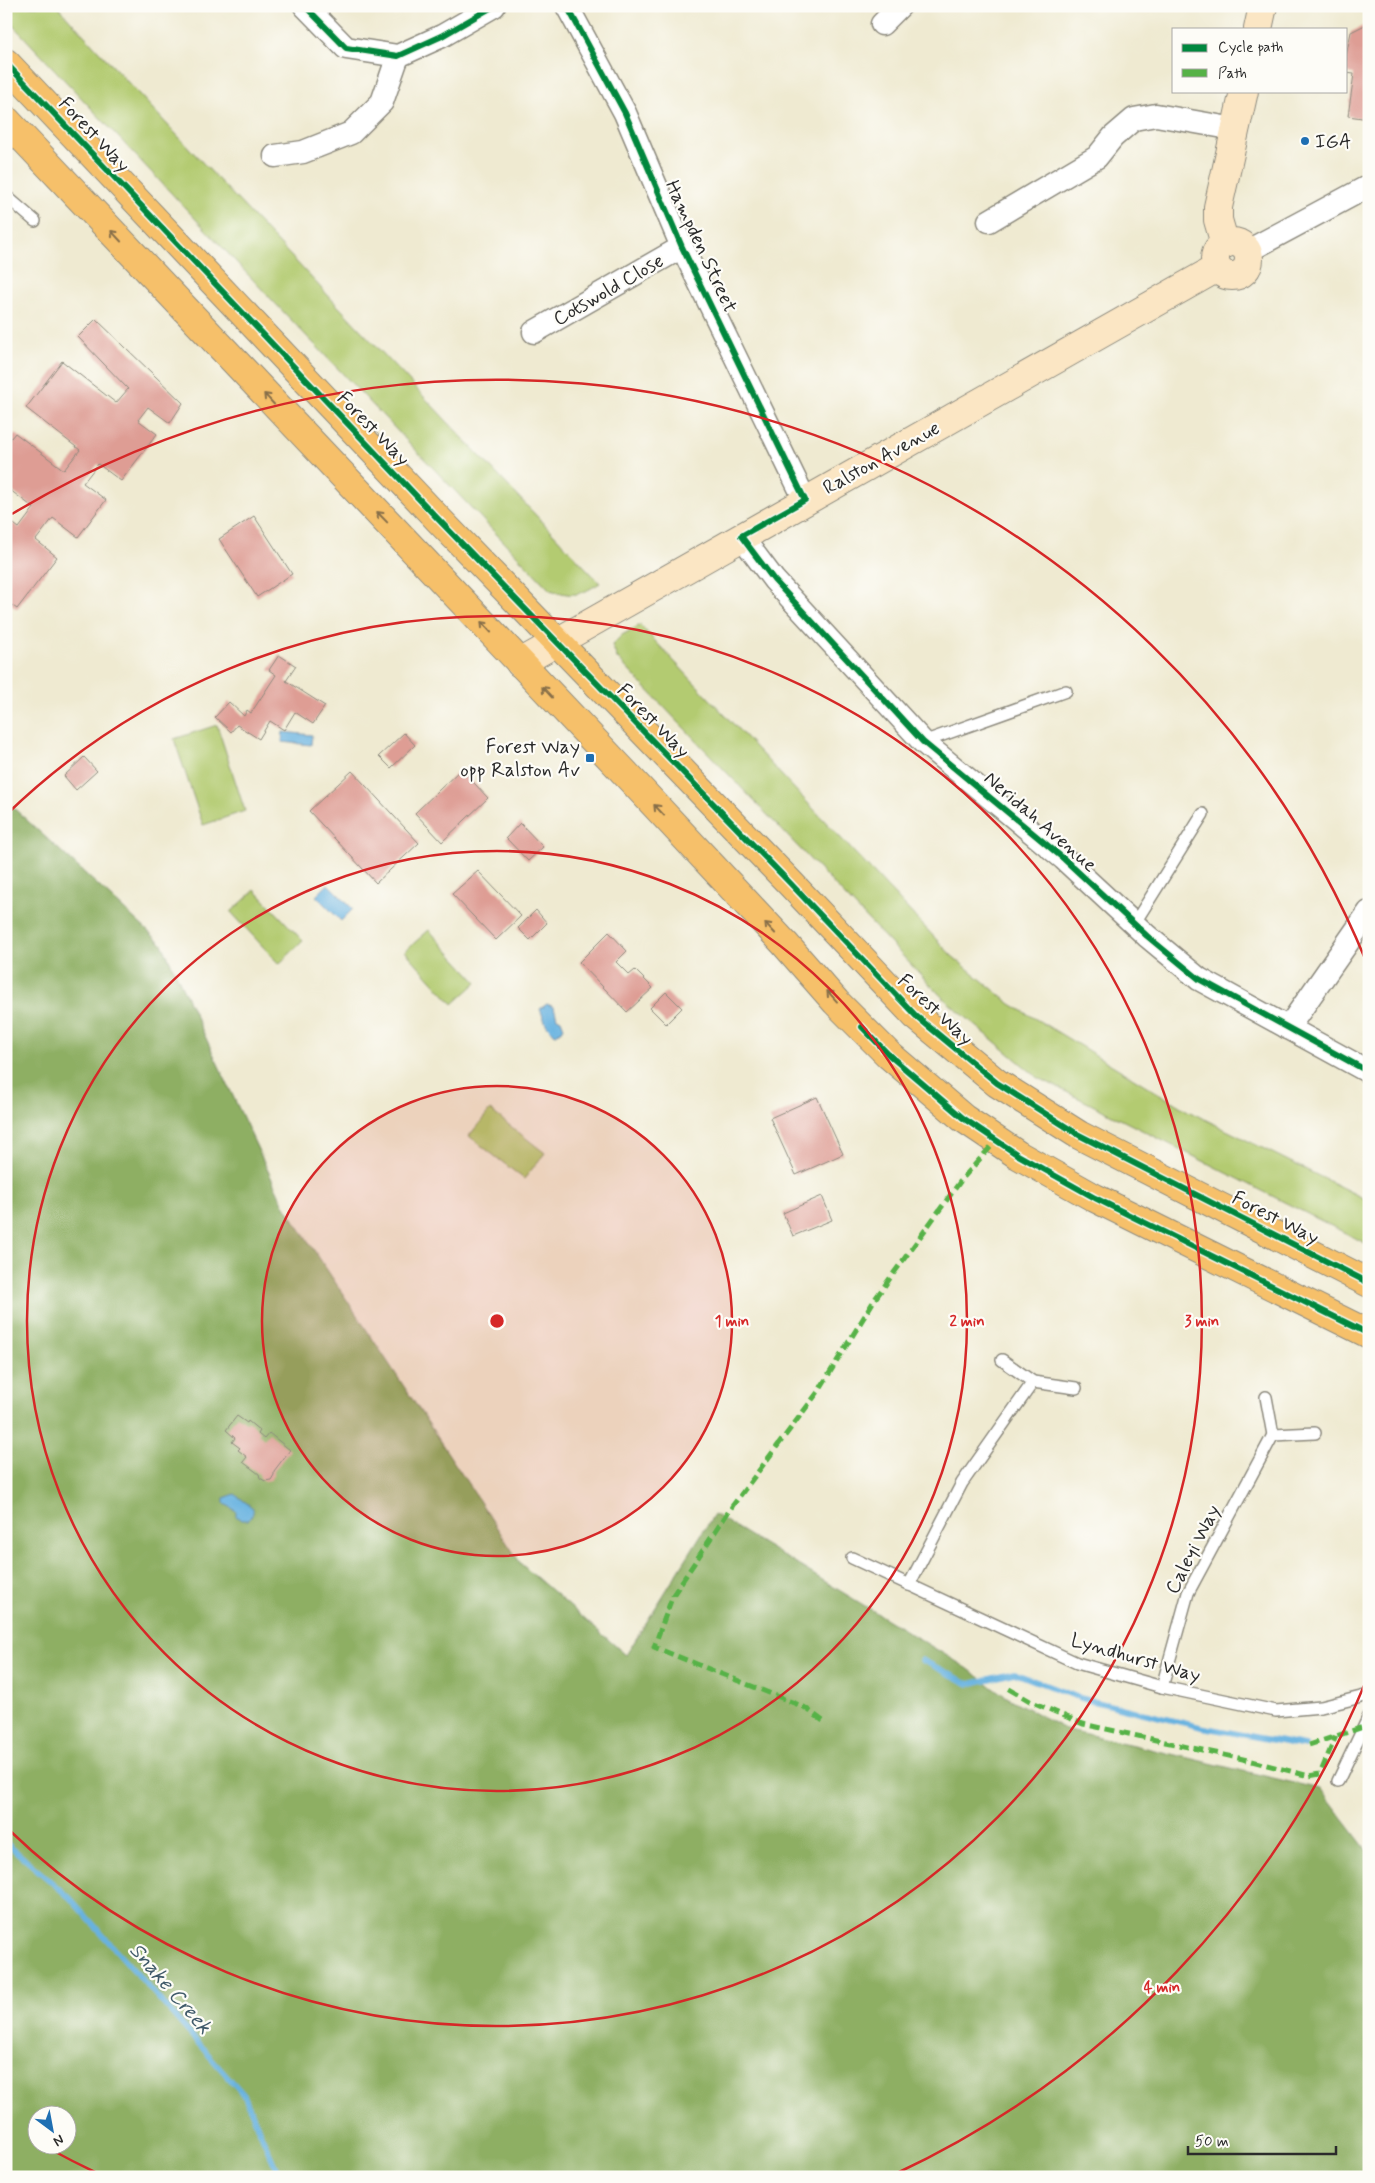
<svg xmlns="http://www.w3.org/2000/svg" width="1375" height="2183" font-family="Mynerve,sans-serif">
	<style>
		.green { fill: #b3cb71; stroke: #6f7b4e }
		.forest { fill: #8eaf63; stroke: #5c6d47; fill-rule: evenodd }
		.water { fill: #67b2e0; stroke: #496e86 }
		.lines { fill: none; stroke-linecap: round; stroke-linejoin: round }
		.stream { stroke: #67b2e0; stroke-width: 5.5 }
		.building { fill: #de9d94 }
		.lane-casing { stroke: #8d8a7e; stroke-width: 14 }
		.street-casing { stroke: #8d8a7e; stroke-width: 25 }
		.secondary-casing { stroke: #8d8a7e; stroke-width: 30 }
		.primary-casing { stroke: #8d8a7e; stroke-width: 30 }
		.lane { stroke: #fff; stroke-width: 11 }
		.street { stroke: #fff; stroke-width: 22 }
		.secondary { stroke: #fbe6c4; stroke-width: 28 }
		.primary { stroke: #f6c06b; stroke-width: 28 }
		.quiet { stroke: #56b246; stroke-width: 5; stroke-dasharray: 10 5; stroke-linecap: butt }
		.cycleway-casing { stroke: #fdfcf7; stroke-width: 9 }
		.cycleway { stroke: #00873e; stroke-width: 6 }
		.oneway { stroke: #866e48 }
		.ring { fill: none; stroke: #d62828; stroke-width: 2.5 }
		.poi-dot { fill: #1f6fb2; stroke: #fdfcf7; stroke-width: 2 }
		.labels { text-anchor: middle; stroke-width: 4.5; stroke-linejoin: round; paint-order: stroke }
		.street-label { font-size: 20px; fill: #2b2b2b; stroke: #fdfcf7 }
		.poi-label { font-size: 20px; fill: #2b2b2b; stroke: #fdfcf7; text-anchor: start }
		.water-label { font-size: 21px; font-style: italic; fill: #405a6a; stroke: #fdfcf7 }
		.centre { fill: #d62828; stroke: #fdfcf7; stroke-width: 2.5 }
		.ring-label { font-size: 15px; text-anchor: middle; font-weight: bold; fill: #d62828; stroke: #fdfcf7; stroke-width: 4.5; stroke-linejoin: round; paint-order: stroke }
	</style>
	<rect width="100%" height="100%" fill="#fdfcf7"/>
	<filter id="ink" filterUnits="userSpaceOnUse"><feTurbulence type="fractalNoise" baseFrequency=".02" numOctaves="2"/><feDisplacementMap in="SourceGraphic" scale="10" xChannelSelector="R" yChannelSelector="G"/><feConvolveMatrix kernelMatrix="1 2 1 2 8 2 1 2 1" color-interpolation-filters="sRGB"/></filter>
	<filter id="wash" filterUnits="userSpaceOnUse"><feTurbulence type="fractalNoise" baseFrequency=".0096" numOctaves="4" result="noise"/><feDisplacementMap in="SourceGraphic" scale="20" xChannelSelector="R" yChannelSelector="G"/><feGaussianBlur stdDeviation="1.12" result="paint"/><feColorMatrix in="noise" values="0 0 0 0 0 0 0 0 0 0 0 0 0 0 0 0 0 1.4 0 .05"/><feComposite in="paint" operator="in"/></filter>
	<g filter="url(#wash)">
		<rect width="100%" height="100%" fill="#efead1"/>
		<g class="green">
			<path d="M 6,6 L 57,6 L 217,178 L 600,583 C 579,596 574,597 550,590 L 272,300 L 6,18 Z"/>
			<polygon points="640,625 952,956 1011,1004 1188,1111 1369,1201 1369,1245 1037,1077 943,998 617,658 612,645 622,635"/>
			<polygon points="217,725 245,811 203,825 174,739"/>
			<polygon points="255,890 303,941 279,964 231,912"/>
			<polygon points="429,930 477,982 453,1004 405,951"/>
			<polygon points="490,1110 545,1153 524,1179 469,1136"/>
		</g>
		<path class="forest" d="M 6,801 L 162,944 L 283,1203 L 521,1564 L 626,1655 L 714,1514 L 967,1668 L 1005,1696 L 1065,1729 L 1320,1789 L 1369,1853 L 1369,2177 L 6,2177 ZM 38,2116 L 68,2116 L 68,2146 L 38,2146 Z"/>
		<g class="water">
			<polygon points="283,732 312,735 311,745 282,742"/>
			<polygon points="328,884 353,909 341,921 316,896"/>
			<polygon points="547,1004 554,1007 557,1018 561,1020 564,1028 555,1035 546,1024 540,1009"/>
			<polygon points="235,1494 253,1508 253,1513 248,1520 241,1520 236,1516 236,1511 224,1503 224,1498"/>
		</g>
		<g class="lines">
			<g class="stream">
				<polyline points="922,1660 969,1684 1014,1673 1080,1698 1201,1727 1305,1746"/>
				<polyline points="6,1843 70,1898 244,2095 280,2177"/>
			</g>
		</g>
		<g id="blocks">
			<g class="building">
				<polygon points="1369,23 1369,119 1348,116 1354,74 1346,73 1346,56 1351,32"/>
				<polygon points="96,319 183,403 170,423 148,407 138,420 157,434 121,481 98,464 83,483 106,500 78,537 53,518 36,540 57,557 17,609 6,601 6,518 19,528 34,508 6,487 6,444 15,433 64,470 80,450 26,408 62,361 116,403 128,389 78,337"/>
				<polygon points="254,516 292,574 257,597 219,539"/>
				<polygon points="279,655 296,666 286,681 325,706 313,724 295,712 284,730 270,721 259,739 237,725 231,732 215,717 229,702 244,716 247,710 251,713 276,675 269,670"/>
				<polygon points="404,733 415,745 391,768 379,756"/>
				<polygon points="84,757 97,771 76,790 64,776"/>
				<polygon points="461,769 488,798 442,842 415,813"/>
				<polygon points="352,771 419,843 376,883 309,811"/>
				<polygon points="520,823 543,847 528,861 506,838"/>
				<polygon points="478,871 521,916 496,940 452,894"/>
				<polygon points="536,910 547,923 530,940 518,928"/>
				<polygon points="609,932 627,951 616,962 629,975 635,970 653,988 627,1012 579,962"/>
				<polygon points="666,992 682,1008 666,1024 650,1008"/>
				<polygon points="817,1097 843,1154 796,1175 770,1118"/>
				<polygon points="822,1196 832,1220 793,1236 783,1213"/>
				<polygon points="237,1416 247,1423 248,1421 260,1431 258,1434 264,1439 269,1433 290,1450 274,1471 274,1475 271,1480 265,1481 260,1478 259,1474 243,1462 247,1457 238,1450 240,1448 232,1442 235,1438 226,1430"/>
			</g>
		</g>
	</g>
	<g filter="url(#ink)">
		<use href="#blocks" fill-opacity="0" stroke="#8d8a7e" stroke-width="1"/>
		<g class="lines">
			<g class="lane-casing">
				<g id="lane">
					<polyline points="6,196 35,221"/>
					<polyline points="923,742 1066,691"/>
					<polyline points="1134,924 1203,814"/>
					<polyline points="1002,1360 1033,1382 1076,1388"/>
					<polyline points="1266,1397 1273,1435 1315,1433"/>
					<polyline points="852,1558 1077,1663 1162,1687 1276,1711 1321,1707 1369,1695"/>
					<polyline points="909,1585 962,1483 1033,1382"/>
					<polyline points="1162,1687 1188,1593 1273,1435"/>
					<polyline points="1338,1781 1369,1716"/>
				</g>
			</g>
			<g class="street-casing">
				<g id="street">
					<polyline points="305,6 346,48 398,56 442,36 494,6"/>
					<polyline points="567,6 625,113 682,247 805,500"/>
					<polyline points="882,24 900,6"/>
					<polyline points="275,156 303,152 351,133 382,102 398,56"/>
					<polyline points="989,221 1097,157 1113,137 1134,119 1156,115 1235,129"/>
					<polyline points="1246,252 1369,186"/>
					<polyline points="534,332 682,247"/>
					<polyline points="741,536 774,580 923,742 1064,859 1147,936 1199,979 1369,1072"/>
					<polyline points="1288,1028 1369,912"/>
				</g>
			</g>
			<g class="secondary-casing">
				<g id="secondary">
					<polyline points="1258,29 1263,6"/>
					<circle cx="1232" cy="259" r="17"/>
					<polyline points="1225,244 1218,220 1218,207 1244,91"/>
					<polyline points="520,663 1217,268"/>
				</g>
			</g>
			<g class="primary-casing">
				<g id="primary">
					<polyline points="6,63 439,520 790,883 916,1016 997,1083 1079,1135 1369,1283"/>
					<polyline points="6,120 624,772 785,944 836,1002 889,1055 963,1118 1018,1155 1095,1198 1369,1334"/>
				</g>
			</g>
			<use href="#lane" class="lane"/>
			<use href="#street" class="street"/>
			<use href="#secondary" class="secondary"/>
			<use href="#primary" class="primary"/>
			<g class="quiet">
				<polyline points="1009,1689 1030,1701 1083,1724 1252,1761 1309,1776 1320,1774 1336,1736"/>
				<polyline points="823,1721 804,1707 654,1647 673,1595 733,1505 818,1392 875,1299 962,1179 996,1141"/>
				<polyline points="1309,1745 1363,1727"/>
			</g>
			<g class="cycleway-casing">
				<g id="cycleway">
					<polyline points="305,6 346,48 398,56 442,36 494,6"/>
					<polyline points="567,6 625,113 682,247 805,500 741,536 774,580 923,742 1064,859 1147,936 1199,979 1369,1072"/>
					<polyline points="6,63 439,520 790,883 916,1016 997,1083 1079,1135 1369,1283"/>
					<polyline points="862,1027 889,1055 963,1118 1018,1155 1095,1198 1369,1334"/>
				</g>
			</g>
			<use href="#cycleway" class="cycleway"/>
		</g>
		<defs><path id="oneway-shaft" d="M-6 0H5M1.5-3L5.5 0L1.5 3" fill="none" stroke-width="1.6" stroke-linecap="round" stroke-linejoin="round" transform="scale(1.25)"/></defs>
		<g class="oneway">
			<use href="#oneway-shaft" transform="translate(116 236) rotate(-133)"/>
			<use href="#oneway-shaft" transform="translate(269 399) rotate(-133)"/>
			<use href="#oneway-shaft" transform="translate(382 517) rotate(-134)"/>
			<use href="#oneway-shaft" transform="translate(486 627) rotate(-133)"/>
			<use href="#oneway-shaft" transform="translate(547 692) rotate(-133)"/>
			<use href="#oneway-shaft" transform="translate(659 810) rotate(-133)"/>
			<use href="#oneway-shaft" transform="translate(770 928) rotate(-133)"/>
			<use href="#oneway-shaft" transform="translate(832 996) rotate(-132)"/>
		</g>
	</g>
	<circle cx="497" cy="1321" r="235" fill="#d62828" fill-opacity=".12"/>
	<g class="ring">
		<circle cx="497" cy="1321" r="235"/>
		<circle cx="497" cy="1321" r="470"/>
		<path d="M7 814A705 705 0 1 1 7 1828"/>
		<path d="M1366 1681A941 941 0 0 1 895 2174M99 2174A941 941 0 0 1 48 2148M12 514A941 941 0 0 1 1366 961"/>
	</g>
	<g class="poi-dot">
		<circle cx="1305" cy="141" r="5"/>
		<rect x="585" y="753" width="10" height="10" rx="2.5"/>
	</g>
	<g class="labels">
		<g class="street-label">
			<text transform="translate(95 134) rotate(47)" y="7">Forest Way</text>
			<text transform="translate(702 246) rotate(65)" y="7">Hampden Street</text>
			<text transform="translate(608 289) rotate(-30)" y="7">Cotswold Close</text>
			<text transform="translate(374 428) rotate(46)" y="7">Forest Way</text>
			<text transform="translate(881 457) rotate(-29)" y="7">Ralston Avenue</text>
			<text transform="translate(654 720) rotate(46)" y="7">Forest Way</text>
			<text transform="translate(1041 821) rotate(41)" y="7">Neridah Avenue</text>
			<text transform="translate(936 1009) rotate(43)" y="7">Forest Way</text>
			<text transform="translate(1276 1217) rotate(27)" y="7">Forest Way</text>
			<text transform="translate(1192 1549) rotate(-63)" y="7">Caleyi Way</text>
			<text transform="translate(1136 1657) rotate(16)" y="7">Lyndhurst Way</text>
		</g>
		<g class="poi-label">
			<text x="1315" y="148">IGA</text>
			<text x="580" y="753" text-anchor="end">Forest Way<tspan x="580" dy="23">opp Ralston Av</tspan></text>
		</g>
		<g class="water-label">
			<text transform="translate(171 1988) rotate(49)" y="7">Snake Creek</text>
		</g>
	</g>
	<circle cx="497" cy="1321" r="8" class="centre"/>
	<g class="ring-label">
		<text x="732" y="1326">1 min</text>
		<text x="967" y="1326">2 min</text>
		<text x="1202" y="1326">3 min</text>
		<text x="1162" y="1992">4 min</text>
	</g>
	<rect width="1375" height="2183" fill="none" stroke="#fdfcf7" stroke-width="25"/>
	<rect x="1172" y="28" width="175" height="65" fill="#fdfcf7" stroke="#a9a8a5"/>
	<rect x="1182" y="44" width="25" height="8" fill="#00873e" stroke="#a9a8a5"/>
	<text x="1218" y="52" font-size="15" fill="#2b2b2b">Cycle path</text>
	<rect x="1182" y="69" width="25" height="8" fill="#56b246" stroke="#a9a8a5"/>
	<text x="1218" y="78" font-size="15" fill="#2b2b2b">Path</text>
	<g transform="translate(52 2130) rotate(148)"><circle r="24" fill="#fdfcf7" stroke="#a9a8a5"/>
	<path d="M0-4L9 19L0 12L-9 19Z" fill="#1f6fb2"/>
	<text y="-8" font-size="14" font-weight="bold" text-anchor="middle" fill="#2b2b2b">N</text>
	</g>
	<path d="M1188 2146v8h148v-8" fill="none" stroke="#2b2b2b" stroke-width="2.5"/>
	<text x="1195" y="2146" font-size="15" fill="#2b2b2b" stroke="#fdfcf7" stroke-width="4" paint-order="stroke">50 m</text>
</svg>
